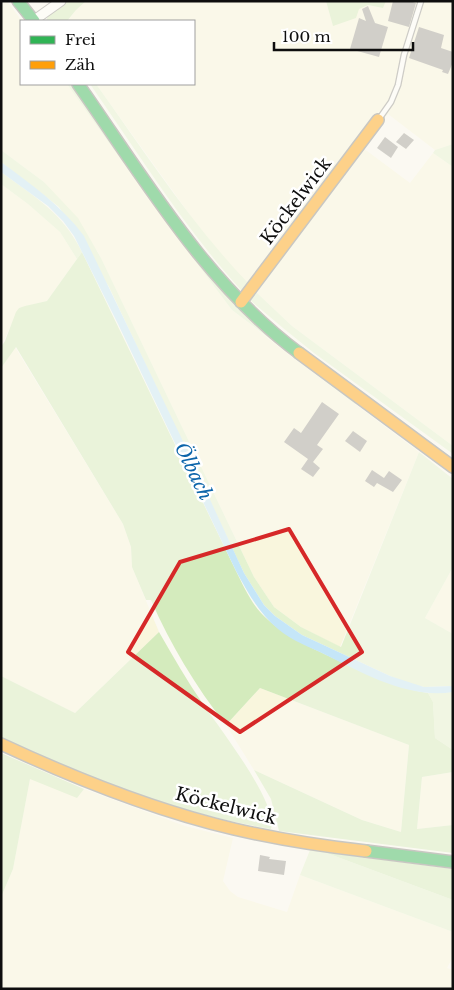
<svg xmlns="http://www.w3.org/2000/svg" width="454" height="990" font-family="'Libre Baskerville',serif">
	<style>
		.farmland { fill: #f9f6dd }
		.green { fill: #e4f2d0 }
		.forest { fill: #d4ebbd }
		.water { fill: #c5e6f8 }
		.building { fill: #9e9c98 }
		.lines { fill: none; stroke-linecap: round; stroke-linejoin: round }
		.lane-casing { stroke: #959491; stroke-width: 7 }
		.street-casing { stroke: #959491; stroke-width: 11 }
		.fast-casing { stroke: #8b8a87; stroke-width: 14 }
		.slow-casing { stroke: #8b8a87; stroke-width: 14 }
		.lane { stroke: #fefefd; stroke-width: 4.5 }
		.street { stroke: #fefefd; stroke-width: 9 }
		.fast { stroke: #30b455; stroke-width: 11 }
		.slow { stroke: #ff9f0a; stroke-width: 11 }
		.marked { fill: none; stroke: #d62828; stroke-width: 4; stroke-linejoin: round }
		.labels { text-anchor: middle; stroke-width: 5; stroke-linejoin: round; paint-order: stroke }
		.street-label { font-size: 18px; fill: #0e0e0e; stroke: #fff }
		.water-label { font-size: 19px; font-style: italic; fill: #0c65aa; stroke: #fff }
	</style>
	<rect width="100%" height="100%" fill="#fbf9f2"/>
	<g class="farmland">
		<polygon points="1,1 7,1 22,21 21,84 67,84 161,216 232,310 283,350 419,452 340,647 301,627 274,607 254,577 98,252 44,182 1,150"/>
		<polygon points="86,1 326,1 333,25 359,8 368,5 383,8 386,1 453,1 453,144 435,150 388,114 249,285 226,261 190,215 96,84 194,84 194,21 67,21 76,10"/>
		<polygon points="363,148 410,183 433,153 453,167 453,446 292,326 256,292"/>
		<polygon points="1,184 28,204 60,232 77,259 47,301 19,308 1,347"/>
		<polygon points="15,347 123,524 131,547 132,567 159,632 75,713 1,676 1,368"/>
		<polygon points="453,567 453,634 425,618"/>
		<polygon points="260,688 409,745 401,832 362,820 254,770 226,725"/>
		<polygon points="453,772 453,825 417,829 422,777"/>
		<polygon points="30,778 77,797 84,789 185,826 233,838 223,881 230,891 238,897 287,912 300,875 453,932 453,957 447,968 453,970 453,989 1,989 1,897 13,869"/>
	</g>
	<g class="green">
		<polygon points="67,84 73,84 183,242 356,402 355,404 232,310 161,216"/>
		<path d="M 90,84 L 96,84 C 145,152 191,224 249,284 L 242,291 C 184,228 139,154 90,84 Z"/>
		<polygon points="453,144 453,167 433,153 435,150"/>
		<polygon points="1,150 44,182 78,218 101,258 254,577 274,607 301,627 341,647 419,452 453,479 453,567 425,618 453,634 453,686 424,687 407,683 390,676 302,635 275,616 264,605 244,573 109,287 59,207 1,162"/>
		<path d="M 1,172 C 36,198 62,212 82,252 L 77,259 L 60,232 L 28,204 L 1,184 Z"/>
		<polygon points="256,292 292,326 453,446 453,454 314,353 283,328 250,300"/>
		<polygon points="453,692 453,750 435,738 433,702 428,693"/>
		<polygon points="310,850 324,852 453,900 453,932 300,875"/>
	</g>
	<g class="forest">
		<path d="M 67,1 L 86,1 L 76,10 L 67,21 L 46,21 C 49,12 59,7 67,1 Z"/>
		<polygon points="326,1 386,1 383,8 368,5 359,9 356,18 333,26"/>
		<path d="M 82,252 L 236,571 C 243,585 250,601 261,613 C 282,635 308,646 335,659 C 366,674 394,688 428,693 L 433,702 L 435,738 L 453,750 L 453,772 L 422,777 L 417,829 L 453,825 L 453,853 L 279,831 L 271,799 L 254,770 L 362,820 L 401,832 L 409,745 L 260,688 L 226,725 C 196,687 170,644 151,600 L 146,600 L 132,567 L 131,547 L 123,524 L 16,347 L 1,368 L 1,347 L 5,341 L 16,312 L 19,308 L 25,306 L 47,301 Z"/>
		<path d="M 159,632 C 173,656 187,681 203,704 C 218,726 279,804 271,829 C 176,813 87,778 1,737 L 1,676 L 75,713 Z"/>
		<polygon points="1,753 84,789 77,798 30,779 13,869 1,897"/>
		<polygon points="324,852 453,869 453,900"/>
	</g>
	<path class="water" d="M 1,162 C 31,184 62,206 84,236 L 181,437 L 244,573 L 264,605 L 275,616 L 302,635 L 390,676 L 424,687 L 453,686 L 453,692 C 408,699 365,674 326,655 C 310,647 292,641 278,629 C 259,613 248,593 236,571 L 118,324 L 74,236 L 63,221 L 48,206 L 1,172 Z"/>
	<g class="building">
		<polygon points="393,1 409,1 416,3 409,27 388,21"/>
		<polygon points="368,6 375,23 388,27 379,57 350,49 359,18 366,21 362,9"/>
		<polygon points="419,27 444,35 441,48 453,52 453,62 448,74 442,72 443,70 409,58"/>
		<polygon points="404,133 414,140 406,149 396,142"/>
		<polygon points="385,137 398,147 391,158 377,148"/>
		<polygon points="322,402 339,414 317,445 323,449 313,462 320,468 313,477 301,469 308,459 284,442 294,428 301,433"/>
		<polygon points="353,431 367,441 360,452 345,441"/>
		<polygon points="372,470 384,478 389,471 402,480 393,492 377,483 374,487 365,481"/>
		<polygon points="260,855 270,857 269,859 286,861 284,875 258,871"/>
	</g>
	<g class="lines">
		<g class="lane-casing">
			<polyline id="lane" points="379,119 391,102 398,85 404,55 421,1"/>
		</g>
		<g class="street-casing">
			<polyline id="street" points="33,21 61,1"/>
		</g>
		<g class="fast-casing">
			<g id="fast">
				<polyline points="18,1 34,21"/>
				<path d="M 78,84 C 144,178 206,284 299,353"/>
				<polyline points="366,851 453,862"/>
			</g>
		</g>
		<g class="slow-casing">
			<g id="slow">
				<polyline points="241,302 378,120"/>
				<polyline points="299,353 453,467"/>
				<path d="M 1,744 C 76,779 153,810 234,829 C 277,839 321,846 366,851"/>
			</g>
		</g>
		<use href="#lane" class="lane"/>
		<use href="#street" class="street"/>
		<use href="#fast" class="fast"/>
		<use href="#slow" class="slow"/>
	</g>
	<path d="M0 0H454V990H0ZM 289,529 L 362,652 L 240,732 L 128,652 L 180,562 Z" fill="#fbf9f2" fill-opacity=".55" fill-rule="evenodd"/>
	<path class="marked" d="M 289,529 L 362,652 L 240,732 L 128,652 L 180,562 Z"/>
	<g class="labels">
		<g class="street-label">
			<text transform="translate(296 201) rotate(-53)" y="6">Köckelwick</text>
			<text transform="translate(226 806) rotate(14)" y="6">Köckelwick</text>
		</g>
		<g class="water-label">
			<text transform="translate(194 471) rotate(64)" y="7">Ölbach</text>
		</g>
	</g>
	<rect width="454" height="990" fill="none" stroke="#0e0e0e" stroke-width="5"/>
	<rect x="20" y="20" width="175" height="65" fill="#ffffff" stroke="#9f9f9f"/>
	<rect x="30" y="36" width="25" height="8" fill="#30b455" stroke="#9f9f9f"/>
	<text x="65" y="45" font-size="15" fill="#0e0e0e">Frei</text>
	<rect x="30" y="61" width="25" height="8" fill="#ff9f0a" stroke="#9f9f9f"/>
	<text x="65" y="70" font-size="15" fill="#0e0e0e">Zäh</text>
	<path d="M274 42v8h139v-8" fill="none" stroke="#0e0e0e" stroke-width="2.5"/>
	<text x="282" y="42" font-size="15" fill="#0e0e0e" stroke="#ffffff" stroke-width="4" paint-order="stroke">100 m</text>
</svg>
